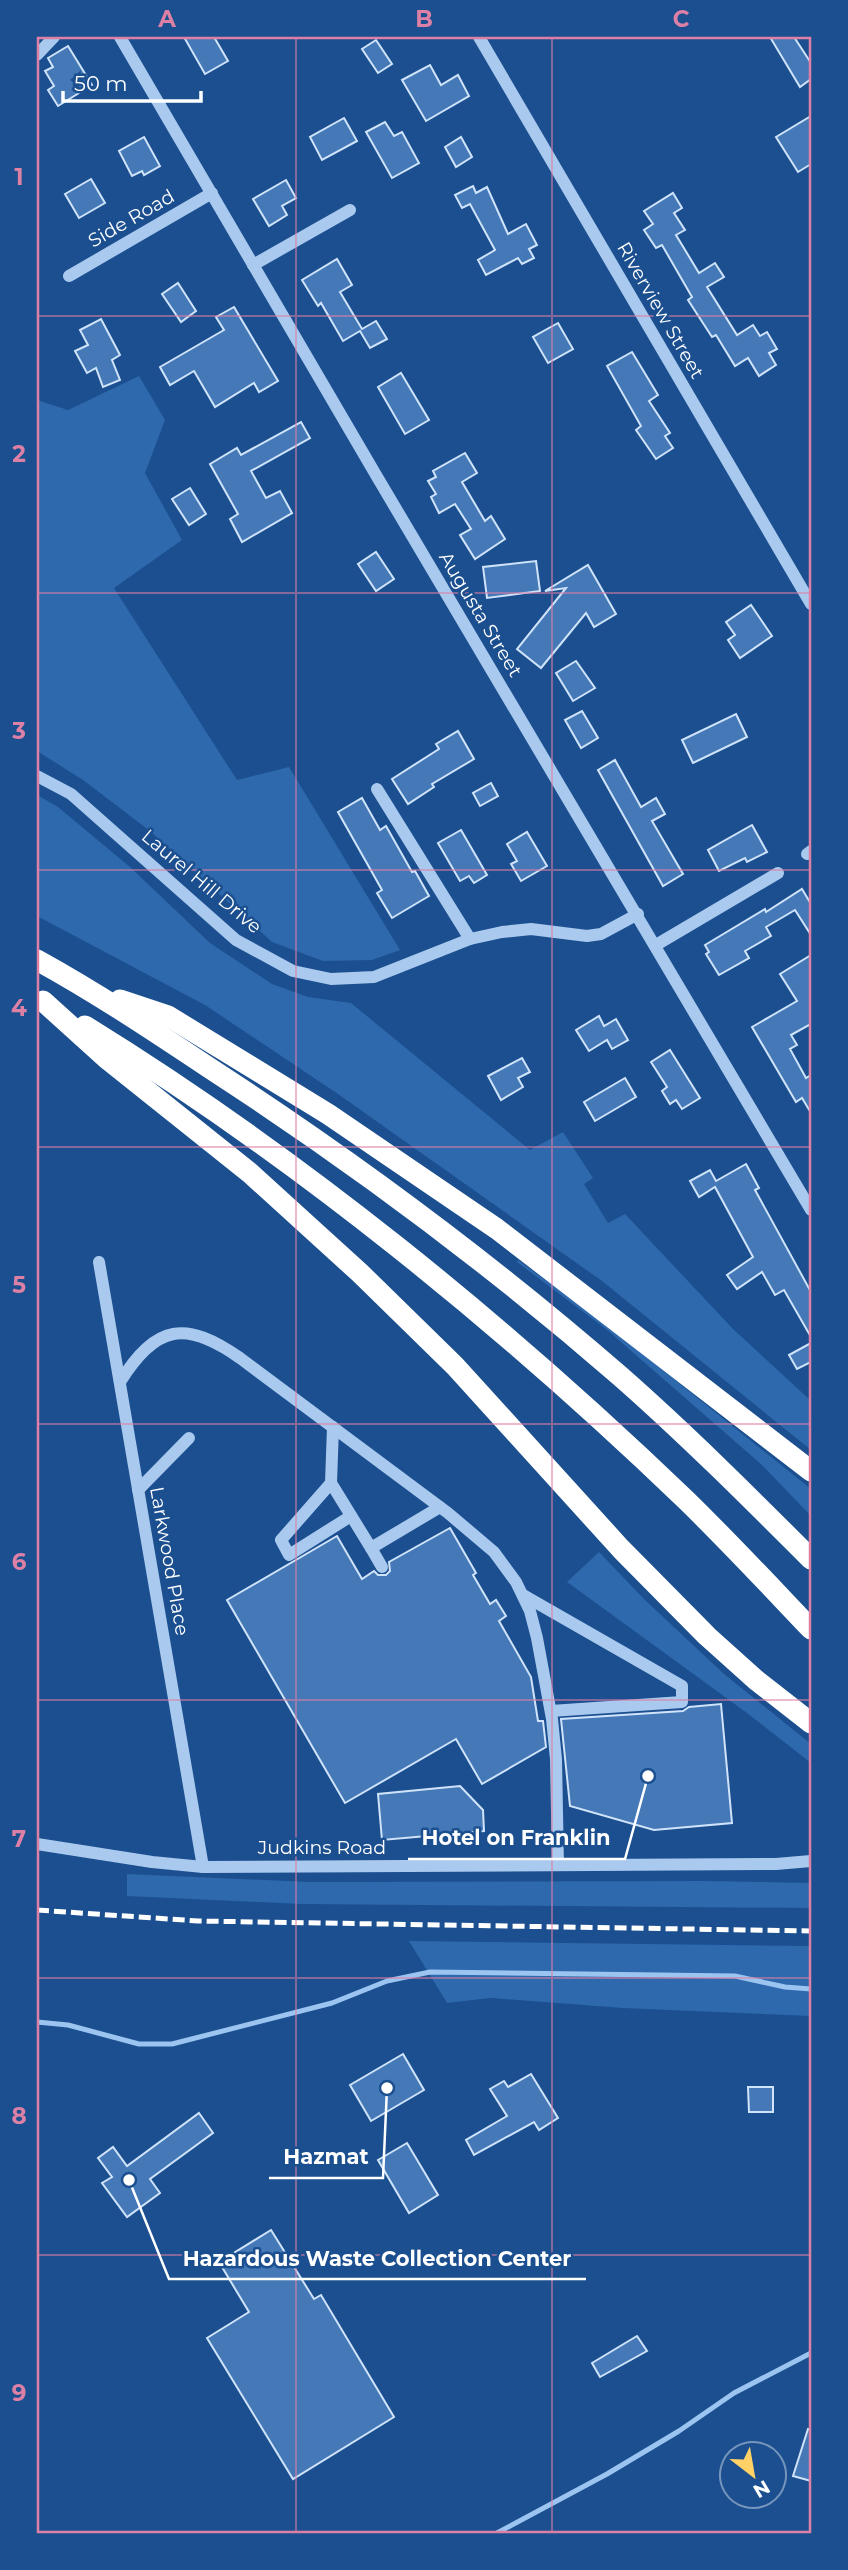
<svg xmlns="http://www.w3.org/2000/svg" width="848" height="2570" font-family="Montserrat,sans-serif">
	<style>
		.green { fill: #2e69ad }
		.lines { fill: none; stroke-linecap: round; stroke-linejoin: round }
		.stream { stroke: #9cc4f0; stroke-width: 5 }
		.building { fill: #4478b7; stroke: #cfe3fa; stroke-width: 2 }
		.minor { stroke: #a9c9ee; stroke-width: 12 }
		.highway { stroke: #fff; stroke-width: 21 }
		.rail { stroke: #fff; stroke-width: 5; stroke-dasharray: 12 5; stroke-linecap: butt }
		.grid { fill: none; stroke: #dd80a5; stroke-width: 2; stroke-opacity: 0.55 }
		.labels { text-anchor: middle; stroke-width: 5; stroke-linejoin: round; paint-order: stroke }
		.street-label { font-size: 19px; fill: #fff; stroke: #1b4f8f }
		.leader { fill: none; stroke: #fff; stroke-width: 2.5 }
		.callout-dot { fill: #fff; stroke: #1b4f8f; stroke-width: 2.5 }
		.callout-label { font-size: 21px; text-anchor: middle; font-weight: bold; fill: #fff; stroke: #1b4f8f; stroke-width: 5; stroke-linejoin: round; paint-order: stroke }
		.neatline { fill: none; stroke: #dd80a5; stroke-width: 2.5 }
		.grid-label { font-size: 23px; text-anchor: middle; font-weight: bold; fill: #dd80a5 }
	</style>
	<rect width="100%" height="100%" fill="#1b4f8f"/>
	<g class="green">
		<polygon points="139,376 165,420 145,473 182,540 114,588 237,780 289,767 400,950 372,960 323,961 272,942 150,831 83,780 37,751 37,400 68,410"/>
		<polygon points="37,795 58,807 130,867 210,943 272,984 308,997 351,1003 530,1150 563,1132 593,1178 584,1184 608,1223 625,1214 733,1329 809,1399 811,1402 811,1450 602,1281 338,1094 205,1005 37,916"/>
		<polygon points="518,1260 600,1320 811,1489 811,1516 762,1465 606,1329 517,1262"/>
		<polygon points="599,1552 644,1599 724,1674 811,1744 811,1763 747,1713 567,1582"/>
		<polygon points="127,1874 310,1882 704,1881 811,1883 811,1908 302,1904 127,1896"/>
		<polygon points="409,1941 811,1946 811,2016 623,2008 490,1998 447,2003"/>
	</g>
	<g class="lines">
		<g class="stream">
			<polyline points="37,2022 68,2025 139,2044 172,2044 332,2003 387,1981 430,1972 735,1976 785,1987 811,1989"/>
			<polyline points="497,2533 607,2474 679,2431 734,2393 811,2353"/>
		</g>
	</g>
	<g class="building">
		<polygon points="184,37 214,37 228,61 205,74"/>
		<polygon points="770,37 794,37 811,63 811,79 800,87"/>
		<polygon points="376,40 392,64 378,73 362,49"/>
		<polygon points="68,46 92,85 58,106 48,90 54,86 45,71 53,67 48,58"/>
		<polygon points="430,65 441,85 458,75 469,96 426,121 402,80"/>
		<polygon points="811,116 811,164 798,172 776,137"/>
		<polygon points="344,118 357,141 322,160 310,137"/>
		<polygon points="385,122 394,136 402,132 419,163 392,178 366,132"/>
		<polygon points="144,137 160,166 144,175 142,171 132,176 119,151"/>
		<polygon points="461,137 472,157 456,167 445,147"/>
		<polygon points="91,179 105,203 79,218 65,194"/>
		<polygon points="286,180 296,198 282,206 287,215 269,226 253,199"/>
		<polygon points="473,186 476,193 487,187 508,234 526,224 537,245 529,249 534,258 522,264 518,258 486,275 478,260 495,250 470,204 462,208 455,195"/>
		<polygon points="673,193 682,208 674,213 685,230 676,235 699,273 715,263 724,277 707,287 737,335 753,325 760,336 767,332 777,349 769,353 776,365 759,376 748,358 735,366 716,335 712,337 688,300 692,297 662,245 656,248 644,230 653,224 644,211"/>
		<polygon points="337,259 352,285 340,292 362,329 376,321 387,339 370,348 360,331 343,341 321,303 318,306 302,280"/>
		<polygon points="178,283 196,311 181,322 162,294"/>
		<polygon points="234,307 278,381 259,392 254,383 215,407 194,371 170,385 160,367 224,330 216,317"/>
		<polygon points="101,319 120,355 112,360 120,380 103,387 96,368 87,373 75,351 88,345 80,330"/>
		<polygon points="558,323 573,349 548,363 533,337"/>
		<polygon points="632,352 658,395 649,401 670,433 665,436 673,448 656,459 636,430 641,426 607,366"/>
		<polygon points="401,373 429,420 405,434 378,387"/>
		<polygon points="301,422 310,438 251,471 266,498 280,491 292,513 242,542 230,519 238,514 210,464 237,448 241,455"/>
		<polygon points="465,453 477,473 462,482 485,521 491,516 505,539 475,559 460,535 471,529 455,504 439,513 431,497 436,494 428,481 436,477 433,471"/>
		<polygon points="190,488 206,514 189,525 172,499"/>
		<polygon points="376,552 394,579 376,591 358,564"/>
		<polygon points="536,561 540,591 487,598 483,567"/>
		<polygon points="588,565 616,614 594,627 586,613 541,668 517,649 566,588 545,591"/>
		<polygon points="751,605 772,636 740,658 728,640 735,635 726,622"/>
		<polygon points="576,661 595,688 573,701 556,673"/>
		<polygon points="582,711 598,738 581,748 565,720"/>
		<polygon points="736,714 747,737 693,763 682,740"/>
		<polygon points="458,731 474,759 432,784 434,787 408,804 392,779 439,749 436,744"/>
		<polygon points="615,760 641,807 656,798 665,814 652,821 683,874 663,886 598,770"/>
		<polygon points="491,783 498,796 480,806 473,793"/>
		<polygon points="362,798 380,830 386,826 412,872 415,871 429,896 392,918 377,893 382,890 338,812"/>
		<polygon points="752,825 767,852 747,862 745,858 719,871 708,850"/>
		<polygon points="461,830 487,875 474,883 469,876 460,881 438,843"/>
		<polygon points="527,832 547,866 521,881 511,864 517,861 507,844"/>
		<polygon points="802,889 811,904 811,935 795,910 766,927 771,936 745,951 749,958 719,975 706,954 709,952 705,945 765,909 766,912"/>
		<polygon points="811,955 811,1024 791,1035 797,1045 790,1049 806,1078 811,1075 811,1113 802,1098 796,1102 752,1027 797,1001 780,974"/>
		<polygon points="599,1016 604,1026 616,1019 628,1040 612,1049 607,1040 589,1051 576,1030"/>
		<polygon points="670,1050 700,1098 682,1109 676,1100 670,1104 662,1091 667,1087 651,1062"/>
		<polygon points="522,1058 530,1072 518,1078 523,1087 501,1100 488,1076"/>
		<polygon points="625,1078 636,1097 595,1121 584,1102"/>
		<polygon points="746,1164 759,1188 755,1190 811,1292 811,1337 784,1290 775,1295 762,1272 737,1289 727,1275 753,1257 715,1187 699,1197 690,1181 710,1170 716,1181"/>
		<polygon points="811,1343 811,1362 797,1369 789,1355"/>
		<polygon points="450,1528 476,1573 473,1575 490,1604 496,1600 506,1616 499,1621 531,1677 538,1721 543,1721 546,1747 482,1784 456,1739 345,1803 227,1600 337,1536 362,1579 374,1571 378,1575 386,1575 390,1571 389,1562"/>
		<polygon points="721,1704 732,1823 654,1830 570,1806 561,1719 683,1711 689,1707"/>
		<polygon points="460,1786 483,1810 484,1831 382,1840 378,1794"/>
		<polygon points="403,2054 424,2090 371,2121 350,2085"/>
		<polygon points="531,2074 558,2118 539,2130 534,2122 474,2155 466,2140 507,2116 490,2089 504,2081 508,2087"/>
		<polygon points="748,2087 773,2087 773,2112 749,2112"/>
		<polygon points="199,2113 213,2133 150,2179 160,2193 127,2217 102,2183 112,2177 98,2158 113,2147 127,2166"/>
		<polygon points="407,2143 438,2195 409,2213 378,2160"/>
		<polygon points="271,2230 314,2299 321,2295 394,2417 293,2479 207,2338 249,2312 219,2262"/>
		<polygon points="637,2336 647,2351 600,2377 592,2363"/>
		<polygon points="808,2429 811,2430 811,2481 793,2476"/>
	</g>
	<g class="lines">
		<g class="minor">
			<polyline points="120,37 376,475 811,1210"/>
			<polyline points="479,37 811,604"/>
			<polyline points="37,55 54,37"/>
			<polyline points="253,265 350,210"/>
			<polyline points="69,276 212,193"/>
			<polyline points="37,776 71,794 236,940 293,971 331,979 374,977 470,939 502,932 531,929 587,936 601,934 638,914"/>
			<polyline points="377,789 470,939"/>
			<polyline points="807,854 811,851"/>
			<polyline points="656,945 778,873"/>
			<polyline points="99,1262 203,1867"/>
			<path d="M 120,1382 C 156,1324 186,1320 240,1358 L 448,1513 L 494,1552 L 516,1582 L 530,1611 L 537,1638 L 552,1719 L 556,1759 L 558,1865"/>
			<polyline points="333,1427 331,1483 371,1548 440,1507"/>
			<polyline points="331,1483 281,1540 289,1555 351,1516"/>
			<polyline points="138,1490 189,1438"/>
			<polyline points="371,1548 382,1567"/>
			<polyline points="523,1595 682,1686 682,1702 551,1711"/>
			<polyline points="37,1844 152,1862 203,1867 776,1864 811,1861"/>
		</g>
		<g class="highway">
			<path d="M 37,960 C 97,993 154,1031 211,1069 C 354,1162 491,1264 620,1376 C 686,1434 749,1497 811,1559"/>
			<polyline points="120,1000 168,1016 328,1114 497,1229 811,1471"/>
			<polyline points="43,1001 106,1058 250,1173 360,1273 455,1366 621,1549 707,1636 756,1680 811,1723"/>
			<path d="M 85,1026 C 299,1158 505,1326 686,1500 C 729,1542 770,1586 811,1629"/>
		</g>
		<polyline class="rail" points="37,1910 198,1921 811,1931"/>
	</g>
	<path class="grid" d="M 296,37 L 296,2533M 552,37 L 552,2533M 37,316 L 811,316M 37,593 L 811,593M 37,870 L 811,870M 37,1147 L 811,1147M 37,1424 L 811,1424M 37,1700 L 811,1700M 37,1978 L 811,1978M 37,2255 L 811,2255"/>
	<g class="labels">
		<g class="street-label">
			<text transform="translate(131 218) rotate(-30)" y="7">Side Road</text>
			<text transform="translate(661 310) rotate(60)" y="7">Riverview Street</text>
			<text transform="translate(481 614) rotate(59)" y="7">Augusta Street</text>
			<text transform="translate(202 881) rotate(40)" y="7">Laurel Hill Drive</text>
			<text transform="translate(170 1561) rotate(80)" y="7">Larkwood Place</text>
			<text x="322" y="1854">Judkins Road</text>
		</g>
	</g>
	<path class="leader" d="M648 1776L625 1859H408M387 2088L383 2178H269M129 2180L169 2279H586"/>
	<g class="callout-dot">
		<circle cx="648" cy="1776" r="7"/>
		<circle cx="387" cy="2088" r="7"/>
		<circle cx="129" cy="2180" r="7"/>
	</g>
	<g class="callout-label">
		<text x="516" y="1845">Hotel on Franklin</text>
		<text x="326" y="2164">Hazmat</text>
		<text x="377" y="2266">Hazardous Waste Collection Center</text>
	</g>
	<rect width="848" height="2570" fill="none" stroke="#1b4f8f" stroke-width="77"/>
	<g transform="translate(753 2475) rotate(149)"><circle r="33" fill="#1b4f8f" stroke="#7695bc" stroke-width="2"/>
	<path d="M0-5L12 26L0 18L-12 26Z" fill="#ffd166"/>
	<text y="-10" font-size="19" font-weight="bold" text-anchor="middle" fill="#ffffff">N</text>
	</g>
	<path d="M63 91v10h138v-10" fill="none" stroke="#ffffff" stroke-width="3.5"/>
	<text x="74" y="91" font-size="21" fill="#ffffff" stroke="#1b4f8f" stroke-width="5" paint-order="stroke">50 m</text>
	<rect x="38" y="38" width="772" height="2494" class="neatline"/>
	<g class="grid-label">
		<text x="167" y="27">A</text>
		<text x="424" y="27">B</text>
		<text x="681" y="27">C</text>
		<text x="19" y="185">1</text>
		<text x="19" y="462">2</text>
		<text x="19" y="739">3</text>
		<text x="19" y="1016">4</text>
		<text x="19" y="1293">5</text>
		<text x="19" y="1570">6</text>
		<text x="19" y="1847">7</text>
		<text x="19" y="2124">8</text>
		<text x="19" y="2401">9</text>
	</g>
</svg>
